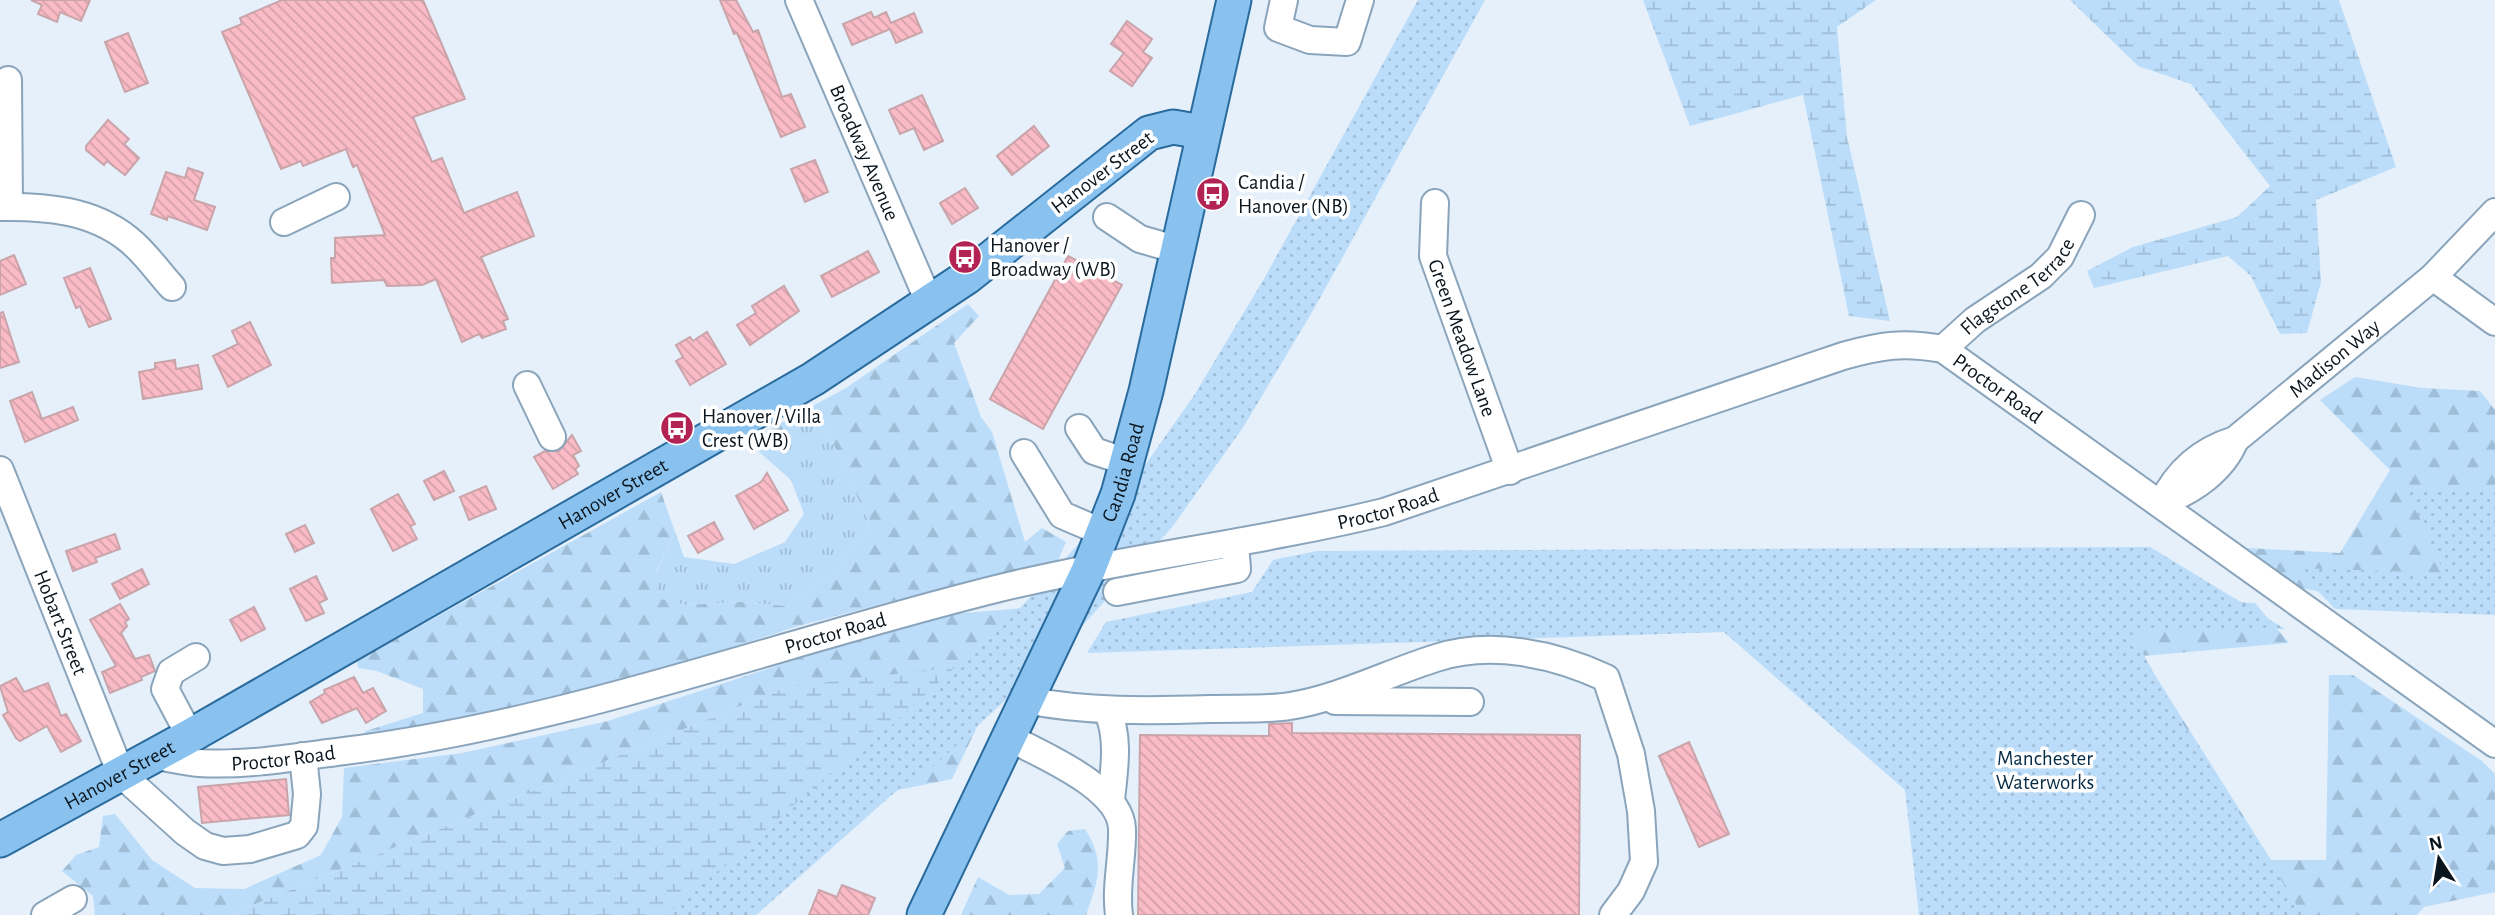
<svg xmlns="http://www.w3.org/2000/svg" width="2495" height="915" font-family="'Alegreya Sans',sans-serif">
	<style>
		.grass { fill: url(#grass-tufts) }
		.forest { fill: url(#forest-firs) }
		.wetland { fill: url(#wetland-marsh) }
		.park { fill: url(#park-dots) }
		.building { fill: url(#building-back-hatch); stroke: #c9a4aa; stroke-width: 2 }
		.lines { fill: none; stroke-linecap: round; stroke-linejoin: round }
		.minor-casing { stroke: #8aa4bb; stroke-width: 30 }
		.major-casing { stroke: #2a6b9e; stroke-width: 37 }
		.minor { stroke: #fff; stroke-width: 26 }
		.major { stroke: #89c2ef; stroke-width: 33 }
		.labels { text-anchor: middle; stroke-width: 7; stroke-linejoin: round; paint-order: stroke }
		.street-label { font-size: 21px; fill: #0b151d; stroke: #fff }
		.poi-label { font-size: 21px; fill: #0b151d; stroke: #fff; text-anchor: start }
		.park-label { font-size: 21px; fill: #072c46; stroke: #fff }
	</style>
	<defs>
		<pattern id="grass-tufts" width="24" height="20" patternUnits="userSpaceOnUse" patternTransform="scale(1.75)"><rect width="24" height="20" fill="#bbddfa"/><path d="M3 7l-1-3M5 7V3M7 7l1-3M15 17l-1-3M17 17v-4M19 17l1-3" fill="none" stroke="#9fbdd6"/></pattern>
		<pattern id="forest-firs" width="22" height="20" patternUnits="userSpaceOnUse" patternTransform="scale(1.75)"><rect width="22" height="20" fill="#bbddfa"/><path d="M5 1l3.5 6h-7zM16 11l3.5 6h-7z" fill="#9fbdd6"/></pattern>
		<pattern id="wetland-marsh" width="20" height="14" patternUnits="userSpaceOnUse" patternTransform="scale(1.75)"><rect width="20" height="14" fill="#bbddfa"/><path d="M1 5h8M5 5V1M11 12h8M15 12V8" fill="none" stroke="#9fbdd6"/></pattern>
		<pattern id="park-dots" width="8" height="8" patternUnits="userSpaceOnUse" patternTransform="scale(1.75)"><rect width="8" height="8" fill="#bbddfa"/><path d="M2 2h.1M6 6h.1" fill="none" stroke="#9fbdd6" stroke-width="1.8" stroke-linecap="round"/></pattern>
		<pattern id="building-back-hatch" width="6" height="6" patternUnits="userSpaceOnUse" patternTransform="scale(1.75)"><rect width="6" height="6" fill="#fabbc6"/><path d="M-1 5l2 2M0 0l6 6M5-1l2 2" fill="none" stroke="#d5a0aa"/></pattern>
	</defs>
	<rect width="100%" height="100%" fill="#e5f0fa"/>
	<polygon class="grass" points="822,418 870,525 836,571 786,606 741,602 686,605 656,598 656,573 675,532 684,557 734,564 785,542 804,514 791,480 757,450 775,456 800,422"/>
	<g class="forest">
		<polygon points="968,304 979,316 954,343 981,417 992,432 1025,542 1042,528 1066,542 1055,568 931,591 798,626 668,668 502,712 359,741 366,731 423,713 423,689 377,671 358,668 357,661 661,492 675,532 656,572 657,598 686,605 741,602 786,606 836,571 870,525 822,418 800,422 775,456 757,450 757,436 846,388"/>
		<polygon points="2355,377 2422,388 2480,391 2495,410 2495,599 2341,596 2296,587 2247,548 2340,553 2390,470 2320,400"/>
		<polygon points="2100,597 2255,603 2289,643 2143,656 2271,860 2326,860 2329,675 2353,675 2482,761 2495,774 2495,892 2424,907 2417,915 2217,915"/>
		<polygon points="1035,607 952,779 898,790 835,836 787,687 229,915 95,915 93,896 62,871 76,855 99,847 103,816 115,814 152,860 195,888 244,889 321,855 342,817 344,768 462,753 608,721 929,616"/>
		<path d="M 1085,829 C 1106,862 1098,880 1086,915 L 961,915 L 978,877 L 1009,895 L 1039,894 L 1065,868 L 1057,844 L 1068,831 Z"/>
	</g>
	<g class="wetland">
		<polygon points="1643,0 1876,0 1837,27 1847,137 1890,321 1849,316 1803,95 1690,126"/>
		<polygon points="2070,0 2339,0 2396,167 2316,200 2321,282 2307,333 2280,334 2251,276 2228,256 2094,288 2087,271 2133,247 2237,217 2270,186 2191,84 2138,66"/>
		<polygon points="962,666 669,915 229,915 787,687"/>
	</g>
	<g class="park">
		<polygon points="1418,0 1485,0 1315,307 1244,426 1173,526 1063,647 922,777 903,785 756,915 667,915 867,742 890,727 1024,604 1129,488 1195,394 1265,277"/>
		<polygon points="2407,489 2495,490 2495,615 2335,609 2296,568 2444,573"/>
		<polygon points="2150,547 2285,629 2130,629 2167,698 2303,915 1919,915 1905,790 1724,632 1087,653 1106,622 1252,592 1273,560 1317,551"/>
	</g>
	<g class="building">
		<polygon points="31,0 90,0 81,21 60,12 57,22 38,14 42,5"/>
		<polygon points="282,0 423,0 465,99 413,117 432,162 442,158 464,213 517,192 534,236 481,257 508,319 503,321 506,329 482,338 479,334 462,342 436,279 422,285 387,286 384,280 332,283 331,258 335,258 335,238 385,235 357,165 353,167 346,149 303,166 301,161 281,169 222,32 242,24 240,18"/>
		<polygon points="720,0 736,0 753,32 758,30 782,97 791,94 805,127 781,137 737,33 734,34"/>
		<polygon points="871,12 874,18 886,12 891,23 914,13 922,32 896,43 890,29 852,45 843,24"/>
		<polygon points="1127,21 1152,39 1143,52 1152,58 1132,86 1110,71 1124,53 1111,44"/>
		<polygon points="128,33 148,83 125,92 105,42"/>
		<polygon points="922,95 943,141 924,150 914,128 900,134 889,110"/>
		<polygon points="108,120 129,139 124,144 139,158 125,175 107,161 104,165 86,150 86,146"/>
		<polygon points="1034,126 1049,146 1012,175 997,156"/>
		<polygon points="815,160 828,192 805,202 791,169"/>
		<polygon points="188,168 203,173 194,200 215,207 207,230 168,216 167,220 151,214 166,172 185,178"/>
		<polygon points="965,188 978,208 952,224 940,203"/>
		<polygon points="868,251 879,272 832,297 821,276"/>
		<polygon points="14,255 26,284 0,295 0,261"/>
		<polygon points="1068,256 1122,285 1043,429 990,399"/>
		<polygon points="90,268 111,319 89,327 80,306 76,308 64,278"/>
		<polygon points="784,286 799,311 750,345 737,325 756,313 752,306"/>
		<polygon points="3,312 19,362 0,368 0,313"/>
		<polygon points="250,322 271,365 228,387 213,356 238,344 232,331"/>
		<polygon points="707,332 726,364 690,385 676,361 683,357 676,345 690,337 693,341"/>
		<polygon points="175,360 176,369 198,365 202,389 143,399 139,372 155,369 155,363"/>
		<polygon points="32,392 42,419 73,407 78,420 25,442 10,401"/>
		<polygon points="572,435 581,451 573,455 579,466 575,469 578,474 553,489 534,457 545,451 559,451"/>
		<polygon points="444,471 454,491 434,500 424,481"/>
		<polygon points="767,473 788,510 754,529 736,496 761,482"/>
		<polygon points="486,486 496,509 469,520 460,497"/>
		<polygon points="398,494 415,524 410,526 417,539 393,551 371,509"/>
		<polygon points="714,522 723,539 698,553 688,536"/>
		<polygon points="305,525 314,543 295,552 286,534"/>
		<polygon points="115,534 120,549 95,558 97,562 73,571 66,551"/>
		<polygon points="142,569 149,584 120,599 112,584"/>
		<polygon points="316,576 327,599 319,603 324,613 306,621 290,589"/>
		<polygon points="120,604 129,619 125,622 127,626 121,633 135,659 149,655 155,671 141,677 142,680 110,693 102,672 116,666 90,620"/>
		<polygon points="254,607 265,629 241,641 230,620"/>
		<polygon points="354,677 363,693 373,688 386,711 366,723 357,708 322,723 310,702 325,693 324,690"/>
		<polygon points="16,678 24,692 48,683 61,716 66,714 81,741 61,752 47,726 20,741 16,738 3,715 8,712 0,686"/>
		<polygon points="1292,723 1292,733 1580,735 1579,915 1138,915 1140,735 1269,736 1269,724"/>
		<polygon points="1689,742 1729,834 1699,847 1659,756"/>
		<polygon points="286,779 289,815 202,823 198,787"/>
		<polygon points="842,885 875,898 868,915 809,915 819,890 837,897"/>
	</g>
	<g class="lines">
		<g class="minor-casing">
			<g id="minor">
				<path id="s1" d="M 799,0 L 930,304"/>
				<polyline points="1284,0 1278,28 1310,40 1347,42 1360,0"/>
				<polyline points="8,80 9,207"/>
				<path id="s2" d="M 1435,203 L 1433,256 L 1510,471"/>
				<path d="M 0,207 C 45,206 92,210 128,239 C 145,252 158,272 172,287"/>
				<polyline points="1107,217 1140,239 1178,250"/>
				<polyline points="284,222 336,197"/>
				<polyline points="2433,277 2495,322"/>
				<path id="s3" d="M 1943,349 L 1975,320 L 2041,276 L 2060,257 L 2081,215"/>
				<polyline points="527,385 552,437"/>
				<polyline points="1079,428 1094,451 1127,462"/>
				<polyline points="1024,453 1062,515 1104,533"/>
				<path id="s4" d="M 0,470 L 121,774 L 185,832 L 205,846 L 223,851 L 250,849 L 297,835 L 304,826 L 307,794 L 303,756"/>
				<path d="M 2162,502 C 2193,491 2223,470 2235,440"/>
				<path id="s5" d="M 2162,503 C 2177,472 2202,450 2235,440 L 2433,277 L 2495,212"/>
				<polyline points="1117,592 1237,569 1235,543"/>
				<path d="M 1026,700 C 1087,712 1148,711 1210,709 C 1236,708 1264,710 1290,706 C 1340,698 1388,673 1436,658 C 1491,640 1555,654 1606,678 L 1631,754 L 1641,811 L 1644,862 L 1631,891 L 1613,915"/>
				<polyline points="1335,701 1470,702"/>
				<path d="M 1107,710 C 1120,737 1114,771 1111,800"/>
				<polyline points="190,736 165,689 171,672 196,657"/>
				<path d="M 1008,737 C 1041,755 1121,787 1122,829 C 1123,858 1115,886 1119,915"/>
				<path id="s6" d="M 156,756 C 170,758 185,762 199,763 C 247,766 297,757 344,751 C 568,723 781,642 1000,588 C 1127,557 1257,543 1384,512 L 1843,356 C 1882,345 1903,342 1943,349 L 2495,744"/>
				<polyline points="45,915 73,899"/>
			</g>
		</g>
		<g class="major-casing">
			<g id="major">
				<path id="s7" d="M 0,840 L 190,736 L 813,379 L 967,277 L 1149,133 L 1173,127 L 1202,132"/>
				<path id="s8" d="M 924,915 L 1088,571 L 1118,494 L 1146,391 L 1234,0"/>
			</g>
		</g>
		<use href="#minor" class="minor"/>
		<use href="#major" class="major"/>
	</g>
	<defs>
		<g id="bus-disc" transform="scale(1.75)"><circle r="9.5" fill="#b22254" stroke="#fff"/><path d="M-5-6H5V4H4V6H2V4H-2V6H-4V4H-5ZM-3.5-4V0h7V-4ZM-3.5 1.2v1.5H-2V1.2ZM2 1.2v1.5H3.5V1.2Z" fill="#fff"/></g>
	</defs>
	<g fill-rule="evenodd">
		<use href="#bus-disc" x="1213" y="194"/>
		<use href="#bus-disc" x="965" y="257"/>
		<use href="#bus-disc" x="677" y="428"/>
	</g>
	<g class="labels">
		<g class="street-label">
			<text dy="7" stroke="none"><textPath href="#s1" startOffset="166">Broadway Avenue</textPath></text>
			<text transform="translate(1102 172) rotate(-37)" y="7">Hanover Street</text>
			<text dy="7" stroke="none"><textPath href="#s3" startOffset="98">Flagstone Terrace</textPath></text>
			<text dy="7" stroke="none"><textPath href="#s2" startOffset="140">Green Meadow Lane</textPath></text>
			<text dy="7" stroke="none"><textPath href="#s5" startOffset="228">Madison Way</textPath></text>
			<text dy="7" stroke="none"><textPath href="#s6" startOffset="1911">Proctor Road</textPath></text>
			<text dy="7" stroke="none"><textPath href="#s8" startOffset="486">Candia Road</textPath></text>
			<text dy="7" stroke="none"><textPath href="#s7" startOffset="704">Hanover Street</textPath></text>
			<text dy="7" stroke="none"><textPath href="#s6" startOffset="1262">Proctor Road</textPath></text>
			<text dy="7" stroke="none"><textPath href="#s4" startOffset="164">Hobart Street</textPath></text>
			<text dy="7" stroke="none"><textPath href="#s6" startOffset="695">Proctor Road</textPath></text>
			<text dy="7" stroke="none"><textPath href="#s6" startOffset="128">Proctor Road</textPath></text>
			<text dy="7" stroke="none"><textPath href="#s7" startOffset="136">Hanover Street</textPath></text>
		</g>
		<g class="poi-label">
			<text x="1238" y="189">Candia /<tspan x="1238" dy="24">Hanover (NB)</tspan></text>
			<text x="990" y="252">Hanover /<tspan x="990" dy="24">Broadway (WB)</tspan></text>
			<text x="702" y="423">Hanover / Villa<tspan x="702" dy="24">Crest (WB)</tspan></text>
		</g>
		<g class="park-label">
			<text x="2045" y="765">Manchester<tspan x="2045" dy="24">Waterworks</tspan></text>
		</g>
	</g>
	<g transform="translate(2439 859) rotate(348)" stroke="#ffffff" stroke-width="5" paint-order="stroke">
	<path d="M0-5L12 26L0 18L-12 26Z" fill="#0b151d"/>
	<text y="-10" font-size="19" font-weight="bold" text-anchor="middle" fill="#0b151d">N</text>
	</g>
</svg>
